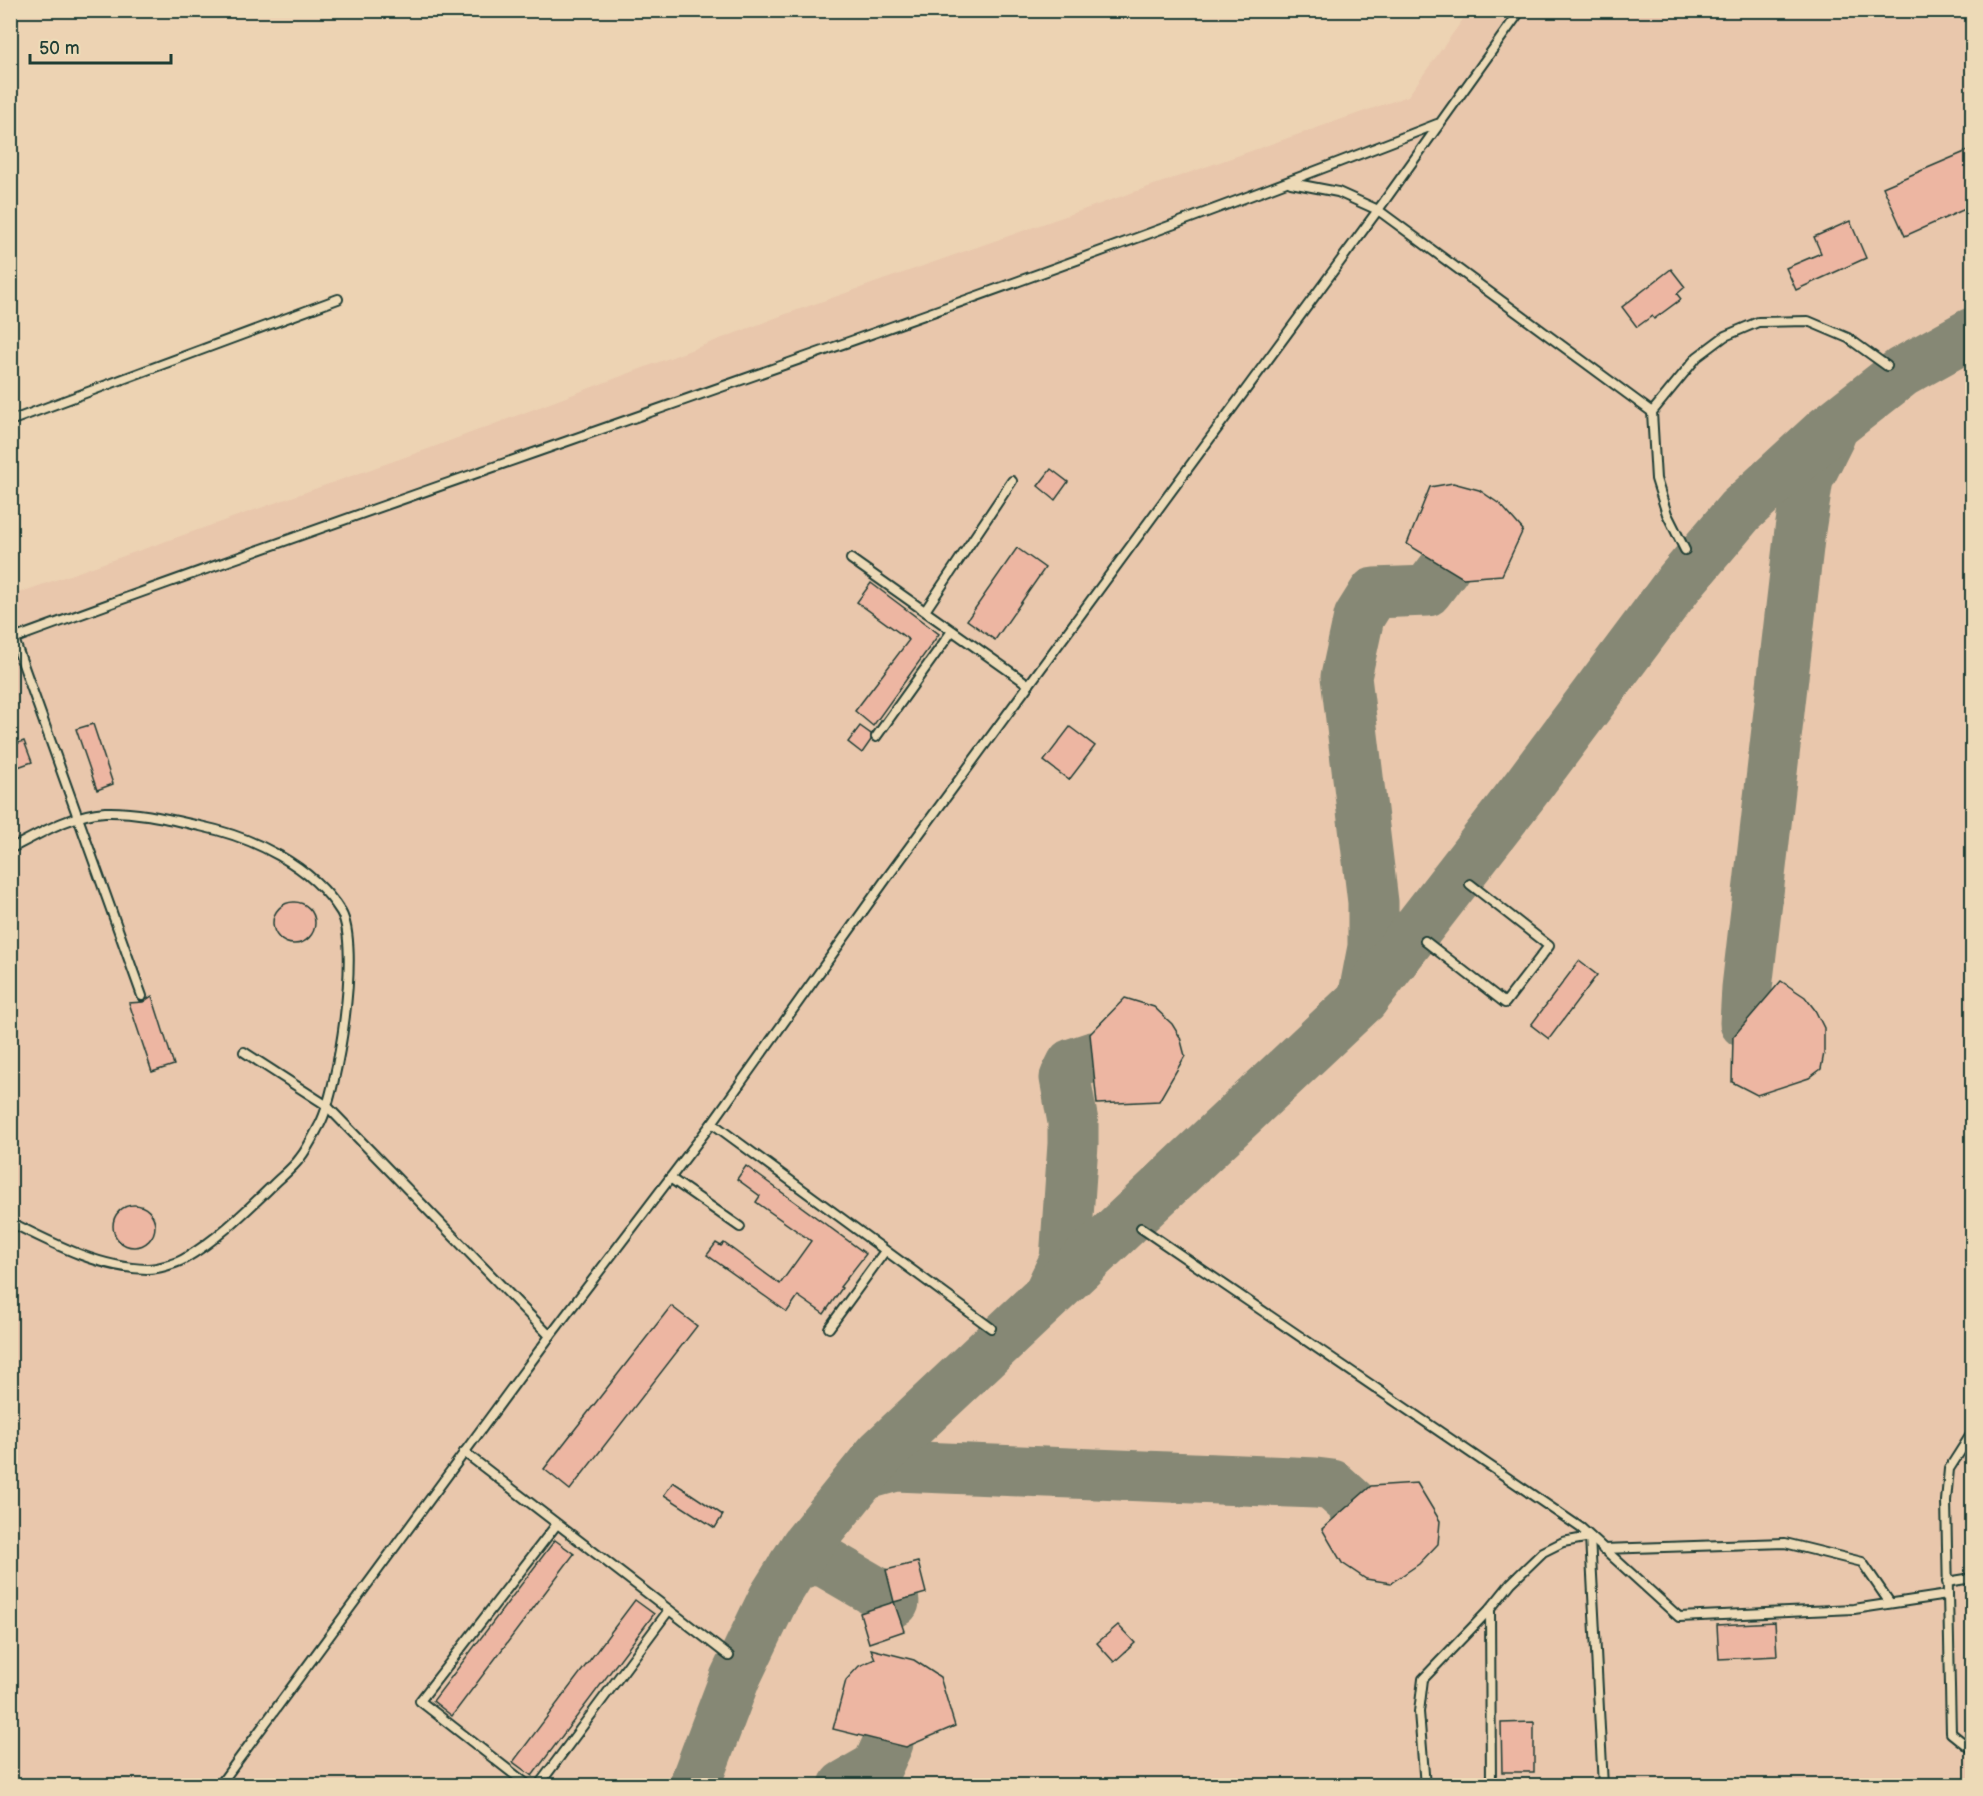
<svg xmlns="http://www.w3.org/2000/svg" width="1983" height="1796" font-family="'Balsamiq Sans',sans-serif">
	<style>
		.built { fill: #e9c7ac }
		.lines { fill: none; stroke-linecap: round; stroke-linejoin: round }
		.taxiway { stroke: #868874; stroke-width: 51 }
		.building { fill: #edb6a2; stroke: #1f3d34; stroke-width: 1.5 }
		.lane-casing { stroke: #1f3d34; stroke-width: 12 }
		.lane { stroke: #eddab7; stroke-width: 8 }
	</style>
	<rect width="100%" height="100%" fill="#edd3b3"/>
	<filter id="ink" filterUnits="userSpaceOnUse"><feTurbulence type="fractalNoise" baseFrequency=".0167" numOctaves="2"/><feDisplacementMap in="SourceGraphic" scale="12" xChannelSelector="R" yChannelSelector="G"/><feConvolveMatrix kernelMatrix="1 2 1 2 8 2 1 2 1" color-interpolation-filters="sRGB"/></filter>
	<g filter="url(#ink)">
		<polygon class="built" points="1469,11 1972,11 1972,1785 11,1785 10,596 428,449 786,314 1408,96"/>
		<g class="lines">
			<g class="taxiway">
				<polyline points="1363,999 1373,947 1373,902 1346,677 1359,617 1374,593 1427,591 1445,567"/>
				<polyline points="1745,1023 1747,988 1800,530 1808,479 1830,435"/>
				<polyline points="1049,1293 1065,1260 1073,1144 1073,1122 1065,1078 1072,1064 1093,1057"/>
				<polyline points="864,1475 896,1466 1316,1483 1332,1485 1352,1503"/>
				<polyline points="793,1566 813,1560 825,1562 894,1602"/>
				<polyline points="694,1786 735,1678 773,1599 806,1546 881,1453 1363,999 1521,795 1680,582 1740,511 1828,430 1902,372 1972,333"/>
				<polyline points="844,1786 877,1767 888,1743"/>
			</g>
		</g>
		<g class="building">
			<polygon points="1972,149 1972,206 1905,236 1883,187"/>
			<polygon points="1850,221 1866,258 1796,290 1786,268 1821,253 1814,237"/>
			<polygon points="1671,269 1685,287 1677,294 1681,299 1654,319 1652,316 1637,327 1622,307"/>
			<polygon points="1051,469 1068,482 1055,500 1038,486"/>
			<polygon points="1453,483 1479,490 1501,505 1523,530 1502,575 1463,578 1407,544 1430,487"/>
			<polygon points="1017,548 1045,568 995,640 967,620"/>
			<polygon points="871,583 939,634 873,726 855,711 909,640 857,602"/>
			<polygon points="93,724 113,784 97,790 76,729"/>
			<polygon points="860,726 871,734 871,740 862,753 848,742"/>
			<polygon points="1070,727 1095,746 1069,780 1044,761"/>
			<polygon points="24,741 32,762 15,768 10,746"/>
			<circle cx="294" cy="923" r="21"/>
			<polygon points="1579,961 1597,975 1549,1039 1531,1025"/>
			<polygon points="1781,981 1805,997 1815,1010 1824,1028 1824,1053 1821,1069 1809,1078 1757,1095 1732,1082 1733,1037"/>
			<polygon points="152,996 174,1065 152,1072 129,1003 143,1002"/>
			<polygon points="1125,998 1154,1007 1172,1024 1180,1037 1185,1056 1159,1101 1097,1104 1090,1034"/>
			<polygon points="746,1166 866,1254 840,1287 842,1288 824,1314 798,1296 787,1312 707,1255 716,1243 721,1246 724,1243 780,1284 811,1241 756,1202 760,1196 737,1179"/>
			<circle cx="134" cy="1226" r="21"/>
			<polygon points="671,1306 697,1326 570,1490 544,1469"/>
			<polygon points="673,1482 723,1515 715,1528 664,1495"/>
			<polygon points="1417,1483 1440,1521 1438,1544 1419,1564 1391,1583 1366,1579 1342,1563 1322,1529 1371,1486"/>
			<polygon points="555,1540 574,1554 452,1716 433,1701"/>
			<polygon points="918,1562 926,1593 894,1602 886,1570"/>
			<polygon points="635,1600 654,1614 532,1776 513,1762"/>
			<polygon points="894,1602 904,1631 869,1643 860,1613"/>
			<polygon points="1775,1622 1777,1656 1719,1659 1717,1625"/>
			<polygon points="1118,1625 1135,1643 1114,1662 1097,1643"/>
			<polygon points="871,1649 914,1660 940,1677 955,1726 906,1747 833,1729 846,1680 859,1666 875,1659"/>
			<polygon points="1534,1722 1534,1772 1502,1772 1501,1723"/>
		</g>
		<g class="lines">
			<g class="lane-casing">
				<g id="lane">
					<polyline points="1291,183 1338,192 1378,210 1652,412"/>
					<polyline points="10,421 338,299"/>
					<polyline points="1685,550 1667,514 1656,479 1652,412 1697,357 1725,336 1758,322 1808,321 1848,338 1887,366"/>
					<polyline points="851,559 1029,685"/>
					<polyline points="925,611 1012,481"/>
					<polyline points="14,639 142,996"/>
					<path d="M 10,640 C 485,465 966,309 1437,124"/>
					<polyline points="876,737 952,631"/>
					<path d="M 10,849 C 39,834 72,814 105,812 C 137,811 169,819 200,826 C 252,837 312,865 341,912 C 361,946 338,1089 320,1124 C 314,1135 308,1148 300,1158 C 293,1168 282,1176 273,1185 C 246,1211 217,1240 184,1259 C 175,1264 157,1269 147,1269 C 99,1268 52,1243 10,1222"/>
					<polyline points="1425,941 1505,1003 1549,946 1470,884"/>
					<polyline points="244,1052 326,1105 550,1336"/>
					<polyline points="712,1123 991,1328"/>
					<polyline points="670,1178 740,1227"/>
					<polyline points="1141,1228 1581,1528 1679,1617 1854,1609 1947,1595"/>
					<polyline points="829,1328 885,1251"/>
					<polyline points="1972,1433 1949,1469 1946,1501 1951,1733 1972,1750"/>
					<polyline points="464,1452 729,1656"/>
					<polyline points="1603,1549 1785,1543 1862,1562 1890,1603"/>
					<polyline points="1947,1582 1972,1578"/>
					<polyline points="1490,1609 1491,1786"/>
					<polyline points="219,1786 550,1336 712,1123 886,879 1378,210 1521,10"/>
					<polyline points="529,1786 420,1701 557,1524"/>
					<polyline points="538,1786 669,1610"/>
					<polyline points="1425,1786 1419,1712 1423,1679 1490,1609 1511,1583 1543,1552 1563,1542 1590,1537 1603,1786"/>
				</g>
			</g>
			<use href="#lane" class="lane"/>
		</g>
	</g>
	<rect width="1983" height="1796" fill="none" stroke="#eddab7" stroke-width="36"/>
	<rect x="18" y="18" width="1947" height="1760" fill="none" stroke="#1f3d34" stroke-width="2" filter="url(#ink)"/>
	<path d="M30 54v9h141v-9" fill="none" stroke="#1f3d34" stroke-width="3"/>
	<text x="39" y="54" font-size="18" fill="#1f3d34" stroke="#eddab7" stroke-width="4.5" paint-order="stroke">50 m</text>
</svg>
